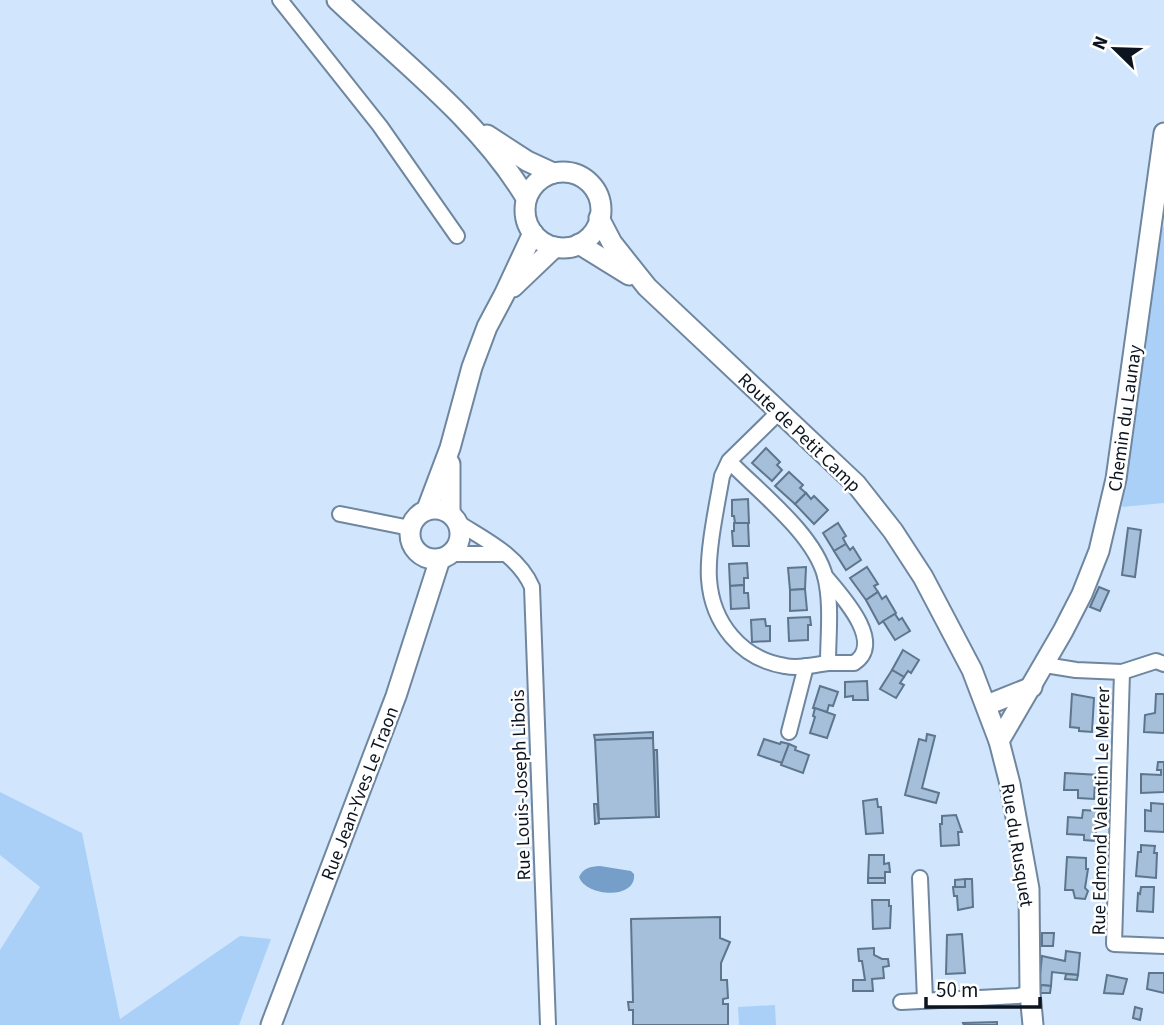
<svg xmlns="http://www.w3.org/2000/svg" width="1164" height="1025" font-family="'Source Sans 3',sans-serif">
	<style>
		.green { fill: #aad0f8 }
		.water { fill: #759fc9 }
		.building { fill: #a5bfda; stroke: #5d758d; stroke-width: 2 }
		.lines { fill: none; stroke-linecap: round; stroke-linejoin: round }
		.street-casing { stroke: #6e869f; stroke-width: 18 }
		.secondary-casing { stroke: #6e869f; stroke-width: 23 }
		.street { stroke: #fff; stroke-width: 14 }
		.secondary { stroke: #fff; stroke-width: 19 }
		.labels { text-anchor: middle; stroke-width: 5; stroke-linejoin: round; paint-order: stroke }
		.street-label { font-size: 19px; fill: #0c151f; stroke: #fff }
	</style>
	<rect width="100%" height="100%" fill="#d1e6fd"/>
	<g class="green">
		<polygon points="1164,225 1164,503 1122,507 1139,375 1146,349 1149,301 1158,239"/>
		<polygon points="0,792 82,833 120,1019 240,936 271,939 239,1025 0,1025 0,950 40,887 0,855"/>
		<polygon points="775,1005 776,1025 739,1025 738,1007"/>
	</g>
	<path class="water" d="M 600,866 L 631,871 L 634,874 C 637,900 586,897 579,877 C 584,867 590,867 600,866 Z"/>
	<g class="building">
		<polygon points="766,448 780,462 777,465 782,470 772,481 752,463"/>
		<polygon points="789,472 803,485 800,488 806,493 795,504 775,486"/>
		<polygon points="806,493 811,499 814,496 828,510 814,524 795,504"/>
		<polygon points="748,499 749,523 735,523 734,516 732,516 732,500"/>
		<polygon points="734,523 748,523 749,546 733,546 732,531 734,531"/>
		<polygon points="838,523 846,536 843,538 846,544 834,551 823,533"/>
		<polygon points="1128,528 1141,530 1135,577 1122,575"/>
		<polygon points="846,544 850,550 853,547 861,560 846,570 834,551"/>
		<polygon points="747,563 748,578 744,578 744,585 730,586 729,564"/>
		<polygon points="806,567 805,589 790,590 788,568"/>
		<polygon points="867,567 878,584 874,586 878,592 866,600 850,578"/>
		<polygon points="744,585 744,593 748,593 749,608 731,609 730,586"/>
		<polygon points="1099,587 1109,591 1100,611 1090,607"/>
		<polygon points="805,589 807,610 790,611 790,590"/>
		<polygon points="878,592 882,599 886,596 896,613 879,624 866,600"/>
		<polygon points="895,614 899,620 902,618 910,631 895,640 883,621"/>
		<polygon points="810,617 811,625 808,625 808,640 789,641 788,618"/>
		<polygon points="765,619 766,626 770,626 770,641 752,642 751,620"/>
		<polygon points="903,650 919,660 911,673 908,671 904,677 892,670"/>
		<polygon points="892,670 904,677 900,683 904,685 896,698 880,689"/>
		<polygon points="867,681 868,700 853,700 853,696 845,697 845,682"/>
		<polygon points="820,686 838,692 833,706 829,705 827,712 813,708"/>
		<polygon points="1072,694 1094,698 1092,732 1079,731 1079,728 1070,727"/>
		<polygon points="1156,694 1164,694 1164,733 1144,732 1145,715 1155,713"/>
		<polygon points="815,708 835,715 827,738 810,733 815,717 813,716"/>
		<polygon points="653,732 653,738 595,740 594,735"/>
		<polygon points="927,734 935,736 922,788 939,793 936,803 905,795 919,739 926,741"/>
		<polygon points="653,738 656,817 599,819 595,740"/>
		<polygon points="764,739 780,744 781,742 789,744 782,763 758,755"/>
		<polygon points="789,744 796,747 795,750 809,755 803,773 781,765"/>
		<polygon points="654,750 657,750 659,817 656,817"/>
		<polygon points="1158,762 1164,762 1164,792 1141,793 1141,774 1161,775 1161,770 1157,770"/>
		<polygon points="1065,773 1100,775 1100,783 1095,783 1094,799 1078,798 1078,790 1064,790"/>
		<polygon points="877,799 878,807 881,807 883,833 866,834 863,801"/>
		<polygon points="1151,803 1164,804 1164,832 1145,831 1145,810 1151,811"/>
		<polygon points="594,804 597,804 599,823 595,824"/>
		<polygon points="1083,810 1098,811 1095,841 1084,840 1084,835 1067,834 1068,817 1082,818"/>
		<polygon points="956,815 962,832 958,832 959,845 941,846 940,824 942,824 942,816"/>
		<polygon points="1141,845 1155,846 1154,853 1157,853 1156,878 1136,876 1138,852 1141,852"/>
		<polygon points="869,855 884,855 884,864 889,863 890,872 885,872 885,878 868,878"/>
		<polygon points="1067,857 1086,858 1086,869 1088,869 1085,888 1088,891 1085,899 1075,898 1073,890 1065,890"/>
		<rect x="868" y="878" width="17" height="5"/>
		<polygon points="965,879 972,879 973,907 958,910 957,896 954,896 953,887 965,887"/>
		<polygon points="965,879 965,887 955,887 955,880"/>
		<polygon points="1141,887 1154,887 1153,912 1137,911 1138,893 1140,894"/>
		<polygon points="872,900 889,900 889,906 891,906 890,928 873,929"/>
		<polygon points="720,917 720,938 730,942 721,963 721,980 727,980 728,998 723,999 723,1004 728,1004 728,1025 633,1025 633,1010 629,1010 628,1002 633,1002 631,919"/>
		<polygon points="1042,933 1054,933 1053,946 1042,946"/>
		<polygon points="962,934 965,973 946,974 947,935"/>
		<polygon points="874,948 874,955 882,959 888,959 889,966 883,967 884,978 872,979 873,991 853,991 853,980 865,980 862,961 859,961 858,949"/>
		<polygon points="1066,951 1080,953 1078,975 1052,972 1051,986 1039,985 1042,956 1065,961"/>
		<polygon points="1149,973 1164,973 1164,993 1147,989"/>
		<polygon points="1066,974 1078,975 1077,980 1065,979"/>
		<polygon points="1107,975 1127,979 1123,994 1104,993"/>
		<polygon points="1041,985 1051,986 1050,993 1040,993"/>
		<polygon points="1135,1007 1142,1009 1140,1020 1133,1018"/>
		<polygon points="997,1022 997,1025 964,1025 963,1023"/>
	</g>
	<g class="lines">
		<g class="street-casing">
			<g id="street">
				<polyline points="280,0 380,126 457,236"/>
				<path d="M 729,461 C 759,492 814,534 825,576 C 832,603 828,636 828,663 C 814,665 799,669 785,666 C 741,659 712,623 709,579 C 707,551 717,505 722,476 L 729,461 L 780,411"/>
				<polyline points="340,514 410,528"/>
				<path d="M 457,522 C 485,540 518,555 532,587 L 548,1025"/>
				<polyline points="450,554 505,554"/>
				<path d="M 825,576 C 841,595 886,643 854,663 L 828,663"/>
				<polyline points="1045,665 1076,670 1122,672 1156,661 1164,664"/>
				<polyline points="1122,672 1114,944 1164,946"/>
				<polyline points="789,732 806,666"/>
				<polyline points="920,878 925,1000"/>
				<polyline points="901,1002 1018,996 1030,993"/>
			</g>
		</g>
		<g class="secondary-casing">
			<g id="secondary">
				<path d="M 337,0 C 402,62 480,121 526,198"/>
				<polyline points="487,135 527,161 553,173"/>
				<circle cx="563" cy="210" r="38"/>
				<polyline points="599,218 612,243 647,287 856,484 893,531 923,577 972,670 999,741 1010,784 1029,889 1030,993 1033,1025"/>
				<polyline points="579,244 629,275"/>
				<polyline points="513,287 555,247"/>
				<circle cx="435" cy="534" r="25"/>
				<polyline points="427,509 450,448 472,367 487,327 504,295 533,233"/>
				<polyline points="450,513 450,464"/>
				<polyline points="987,705 1032,687"/>
				<polyline points="999,741 1063,631 1082,594 1099,551 1116,479 1164,133"/>
				<polyline points="271,1025 396,696 440,559"/>
			</g>
		</g>
		<use href="#street" class="street"/>
		<use href="#secondary" class="secondary"/>
	</g>
	<g class="labels">
		<g class="street-label">
			<text transform="translate(1124 418) rotate(-82)" y="7">Chemin du Launay</text>
			<text transform="translate(800 432) rotate(44)" y="7">Route de Petit Camp</text>
			<text transform="translate(520 785) rotate(-92)" y="7">Rue Louis-Joseph Libois</text>
			<text transform="translate(359 793) rotate(-69)" y="7">Rue Jean-Yves Le Traon</text>
			<text transform="translate(1100 811) rotate(-89)" y="7">Rue Edmond Valentin Le Merrer</text>
			<text transform="translate(1018 845) rotate(81)" y="7">Rue du Rusquet</text>
		</g>
	</g>
	<g transform="translate(1115 49) rotate(293)" stroke="#ffffff" stroke-width="5" paint-order="stroke">
	<path d="M0-5L12 26L0 18L-12 26Z" fill="#0c151f"/>
	<text y="-10" font-size="19" font-weight="bold" text-anchor="middle" fill="#0c151f">N</text>
	</g>
	<path d="M926 997v10h114v-10" fill="none" stroke="#0c151f" stroke-width="3.5"/>
	<text x="936" y="997" font-size="21" fill="#0c151f" stroke="#ffffff" stroke-width="5" paint-order="stroke">50 m</text>
</svg>
